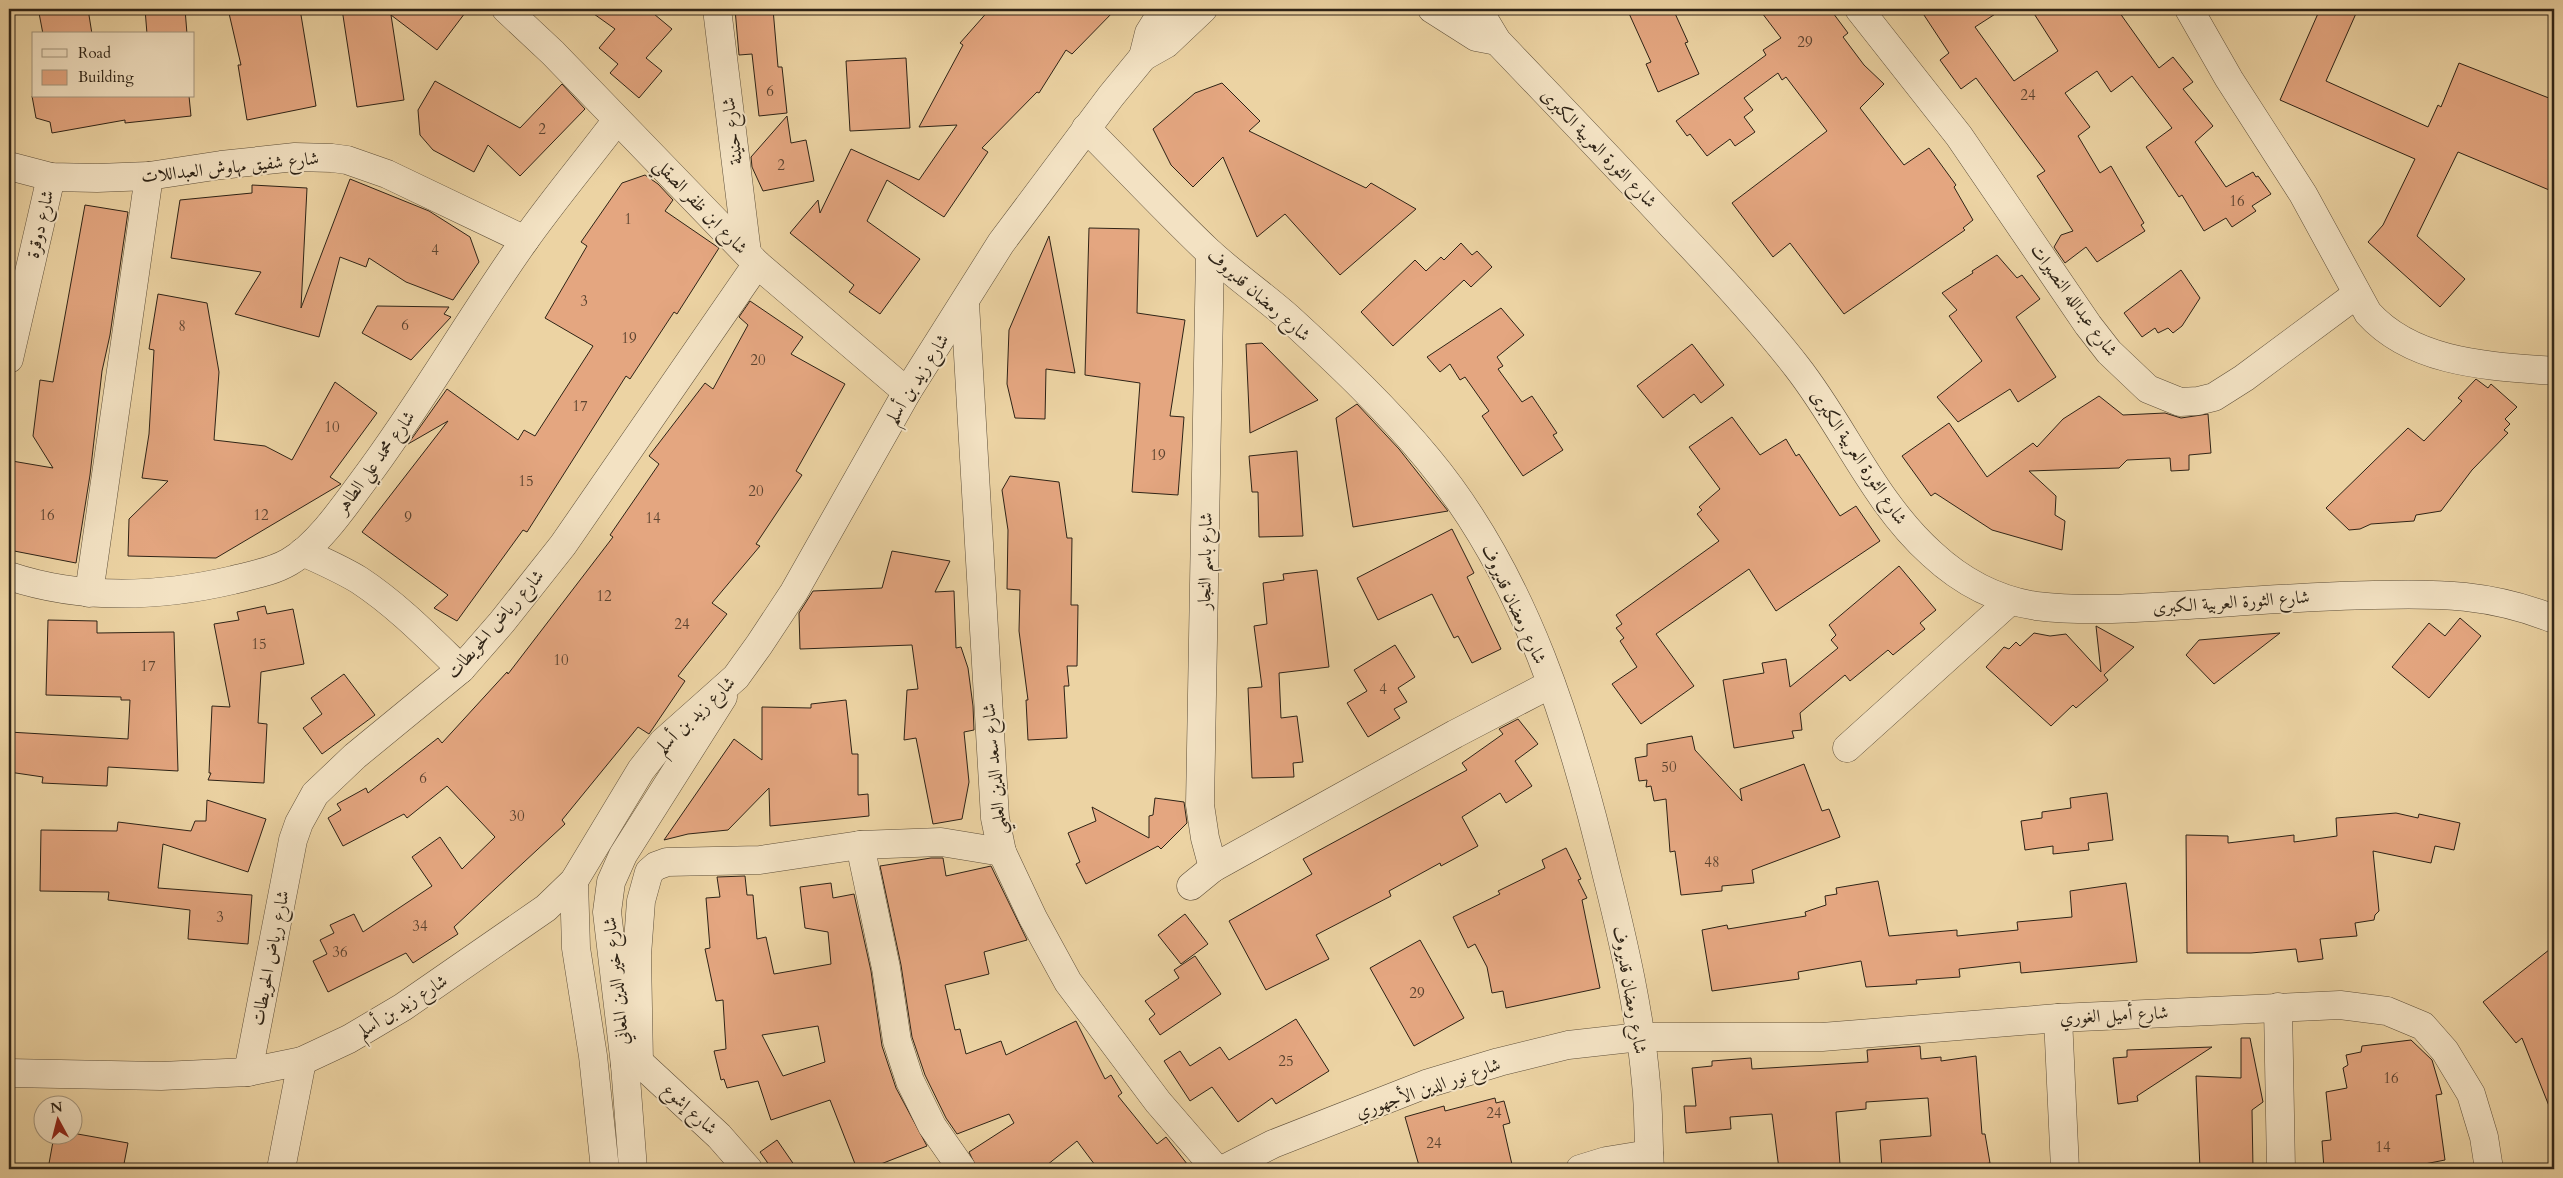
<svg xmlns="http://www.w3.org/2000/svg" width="2563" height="1178" font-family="Cardo,Amiri,serif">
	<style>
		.building { fill: #e4a680; stroke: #2e2316; fill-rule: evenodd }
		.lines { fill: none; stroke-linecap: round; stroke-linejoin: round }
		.minor-casing { stroke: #5e4f39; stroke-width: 29 }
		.minor { stroke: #f3e2c3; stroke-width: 28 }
		.labels { text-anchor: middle; stroke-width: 4; stroke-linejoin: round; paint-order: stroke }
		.number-label { font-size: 15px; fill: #5c4430 }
		.street-label { font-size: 18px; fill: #2e2316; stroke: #f3e2c3 }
	</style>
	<rect width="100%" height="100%" fill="#ecd3a3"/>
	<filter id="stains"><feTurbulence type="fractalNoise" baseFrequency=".004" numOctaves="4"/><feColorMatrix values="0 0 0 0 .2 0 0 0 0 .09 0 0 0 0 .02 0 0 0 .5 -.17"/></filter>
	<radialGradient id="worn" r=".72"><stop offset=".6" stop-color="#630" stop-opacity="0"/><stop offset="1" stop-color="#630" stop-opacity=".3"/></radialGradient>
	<g class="building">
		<polygon points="67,9 88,9 92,34 43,34 39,13"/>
		<polygon points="145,9 185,9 187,34 147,34"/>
		<polygon points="228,9 300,9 316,106 247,120 238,65 241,65"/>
		<polygon points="342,9 468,9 437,50 391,15 404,100 357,107"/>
		<polygon points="587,9 648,9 672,29 646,58 662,71 639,98 610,73 618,64 599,48 615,29"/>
		<polygon points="735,9 773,9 778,67 782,67 787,113 759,116 752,54 739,55"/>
		<polygon points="990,9 1116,9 1072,54 1066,50 1039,93 1037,92 982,148 988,152 944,217 887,180 867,221 920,259 880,314 849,292 854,285 790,233 818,200 820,213 851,149 919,180 957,125 919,127 963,45 960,43"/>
		<polygon points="1627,9 1673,9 1688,42 1685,43 1699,74 1658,92 1646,64 1651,62"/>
		<polygon points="1759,9 1830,9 1848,33 1843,37 1864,65 1884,84 1860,108 1904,165 1929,148 1956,185 1954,187 1973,220 1963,228 1965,230 1844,314 1790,243 1773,257 1732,203 1827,131 1786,77 1782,80 1778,73 1744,98 1753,110 1744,117 1755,132 1735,146 1730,139 1707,156 1690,134 1687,136 1676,121 1766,55 1763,50 1781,38"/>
		<polygon points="1920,9 2003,9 1975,27 2014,81 2058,51 2031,9 2117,9 2159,68 2173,57 2193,82 2183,89 2213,126 2195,142 2226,187 2253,172 2256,177 2258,176 2271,194 2252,206 2256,211 2232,227 2226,218 2204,231 2182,195 2179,197 2146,147 2172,128 2132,76 2111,92 2097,71 2065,93 2090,127 2078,136 2100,173 2111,166 2144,223 2141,225 2145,231 2097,262 2086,247 2065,263 2054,247 2061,235 2073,231 2037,176 2045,171 1976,78 1961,89 1940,60 1949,53"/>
		<polygon points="2320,9 2358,9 2326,81 2428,127 2438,105 2441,107 2459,63 2554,100 2554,192 2458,152 2417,236 2465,279 2440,307 2368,242 2383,225 2415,159 2280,100"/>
		<polygon points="906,58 910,128 850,131 846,61"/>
		<polygon points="435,81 520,128 562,84 585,109 520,176 488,145 474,172 433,150 420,135 418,110"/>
		<polygon points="1222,83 1260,121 1249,131 1366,188 1371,183 1416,209 1340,275 1285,214 1257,237 1223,157 1193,187 1171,165 1153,129 1195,93"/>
		<polygon points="32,96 189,96 191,116 125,123 125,120 52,133 50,122 36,118"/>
		<polygon points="787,116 791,143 806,140 814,181 763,191 752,167 751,157"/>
		<polygon points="645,175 658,184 673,200 665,211 719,248 677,314 674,312 630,379 626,376 527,532 523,530 457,621 434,608 448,595 362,532 448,421 408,444 447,389 518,440 524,430 535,436 593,346 545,318 587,246 581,242 622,183"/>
		<polygon points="350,179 429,211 470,237 479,262 453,300 406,282 369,258 366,267 340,257 319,337 235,314 261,272 171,258 180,200 252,193 252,185 307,188 301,308"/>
		<polygon points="85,205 128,212 110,335 102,371 90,475 76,563 9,550 9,481 12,461 53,468 33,436 40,380 53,382"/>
		<polygon points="1089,228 1139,229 1137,313 1185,320 1170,416 1184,417 1178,495 1132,492 1140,383 1085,375"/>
		<polygon points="1049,236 1075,373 1046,369 1045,419 1015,418 1007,384 1009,330"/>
		<polygon points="1461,243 1472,255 1477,251 1492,267 1471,287 1464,280 1393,346 1361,312 1415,260 1426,271 1441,257 1444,260"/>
		<polygon points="1997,255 2017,278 2022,275 2040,299 2016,317 2056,377 2018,402 2010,389 1958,422 1937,397 1982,361 1949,316 1957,310 1942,293 1973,273 1972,271"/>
		<polygon points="2181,270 2200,298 2182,326 2173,333 2168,328 2158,333 2155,328 2142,337 2124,313"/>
		<polygon points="158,294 207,303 219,372 214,440 265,446 292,460 335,382 377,413 330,477 341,484 216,558 128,556 129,519 168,481 142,478 149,434 154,350 149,349"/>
		<polygon points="750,301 803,337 791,354 845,384 796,471 802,475 756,544 760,546 712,603 727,614 678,676 685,681 649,734 638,727 562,820 565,824 454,927 458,934 413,963 406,953 328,992 313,961 327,954 320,940 334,933 330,925 354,914 363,932 432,886 412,857 440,837 462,869 495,837 447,786 407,818 404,814 343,846 328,818 341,810 337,804 366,788 368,793 438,738 442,743 507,672 508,674 613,537 610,535 659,464 649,456 705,383 713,389 748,325 739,317"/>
		<polygon points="377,306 449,307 444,314 451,317 411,360 362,333"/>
		<polygon points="1501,308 1524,335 1497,357 1503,366 1498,369 1522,402 1532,396 1557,433 1553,435 1563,450 1523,476 1482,416 1489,411 1465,377 1460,380 1450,364 1440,372 1427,357"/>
		<polygon points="1262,343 1318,400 1250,433 1246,344"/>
		<polygon points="1692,344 1724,385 1701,403 1694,394 1663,418 1637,386"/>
		<polygon points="2476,379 2488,388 2491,384 2517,407 2505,419 2510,424 2504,430 2508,433 2472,470 2441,511 2416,515 2414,521 2371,524 2360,529 2349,530 2326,508 2408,428 2424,441 2462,401 2458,398"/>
		<polygon points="2099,396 2123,415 2165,413 2181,418 2208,414 2211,453 2189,455 2189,470 2171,471 2170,458 2127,460 2119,468 2029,471 2056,496 2055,515 2065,521 2062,550 1992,530 1935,493 1931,496 1902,456 1949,423 1987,477 2033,443 2037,447 2063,419"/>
		<polygon points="1357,404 1399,449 1448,511 1353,527 1336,418"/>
		<polygon points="1732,417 1760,455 1786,439 1796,456 1799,454 1840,516 1856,506 1880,541 1776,611 1749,569 1656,634 1694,686 1641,724 1612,684 1637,667 1620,641 1624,638 1616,628 1622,624 1616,615 1719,541 1697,514 1702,510 1699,507 1720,489 1689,447"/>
		<polygon points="1297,451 1303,536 1259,537 1258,492 1252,492 1249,456"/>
		<polygon points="1010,476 1059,482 1067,538 1072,538 1071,605 1078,605 1077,666 1067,666 1069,686 1064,686 1067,738 1028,740 1026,700 1028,700 1019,631 1020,590 1007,589 1008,530 1002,490"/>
		<polygon points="1452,529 1474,573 1467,577 1501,649 1472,663 1458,636 1454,638 1432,594 1378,620 1357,578"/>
		<polygon points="892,551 950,561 935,592 954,591 956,648 961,647 968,668 973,706 974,730 964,732 969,782 962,819 933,824 916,738 904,740 907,690 918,689 912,645 800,649 799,613 813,591 882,588"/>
		<polygon points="1899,566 1936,610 1920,623 1925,629 1893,655 1888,650 1850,681 1845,675 1800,713 1802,730 1792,731 1794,738 1734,748 1723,680 1764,673 1762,663 1786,659 1790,687 1838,648 1831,640 1836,635 1829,625"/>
		<polygon points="1317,570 1329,667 1279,673 1281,718 1297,716 1303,762 1293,763 1294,777 1252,778 1248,688 1262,687 1254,626 1267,624 1263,583 1284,580 1283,574"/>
		<polygon points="265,606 267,614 293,609 304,664 261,672 258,723 267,724 264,783 208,780 211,773 209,773 212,706 230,707 214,624 239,620 237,612"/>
		<polygon points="2460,618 2481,636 2429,698 2392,667 2429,623 2445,636"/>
		<polygon points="48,620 97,621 97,633 174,632 178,771 108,767 107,786 42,783 43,777 9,772 9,732 128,739 130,700 121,700 121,697 46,695"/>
		<polygon points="2096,626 2134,647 2104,675 2108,680 2076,708 2073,705 2051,726 1986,667 2004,647 2009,649 2016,642 2020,646 2034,633 2050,636 2066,634 2101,672"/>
		<polygon points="2280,633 2214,684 2186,655 2199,640"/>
		<polygon points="1395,645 1415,677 1398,688 1407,702 1394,709 1400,718 1368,737 1347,703 1367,691 1354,670"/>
		<polygon points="344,674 375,715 322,754 303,728 322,714 311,698"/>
		<polygon points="846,700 852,754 858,754 858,795 868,794 869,816 770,826 769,788 728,830 688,834 664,840 734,739 762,760 762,707 811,708 811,704"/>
		<polygon points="1518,719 1538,744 1515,761 1532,786 1506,803 1500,793 1462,817 1478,846 1441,866 1440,863 1389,891 1391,896 1316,935 1329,959 1266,990 1229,921 1312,874 1303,859 1467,770 1462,763 1503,734 1499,729"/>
		<polygon points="1692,736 1695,750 1742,801 1740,789 1804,764 1822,811 1829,809 1840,837 1752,870 1754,883 1722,886 1722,891 1681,895 1675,851 1670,852 1666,799 1654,801 1651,786 1646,787 1647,780 1639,781 1635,758 1647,756 1647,744"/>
		<polygon points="2107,793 2113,840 2088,843 2089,850 2053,854 2053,846 2025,850 2021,821 2042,818 2042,812 2071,808 2070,798"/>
		<polygon points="1155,798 1184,802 1187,823 1161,849 1158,846 1086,884 1076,864 1080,862 1068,833 1096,821 1092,807 1149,838 1149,816 1153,815"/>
		<polygon points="207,800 266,819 248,872 163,844 158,888 252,895 248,944 188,939 190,910 108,900 109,892 40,891 41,830 117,831 118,822 191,831 195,821 206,821"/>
		<polygon points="2396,813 2418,818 2419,814 2460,823 2454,850 2435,846 2431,863 2373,851 2379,911 2375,915 2374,920 2355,923 2357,936 2320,939 2323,959 2298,962 2296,949 2251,953 2187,953 2186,835 2228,836 2228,843 2294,835 2294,842 2337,836 2336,818"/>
		<polygon points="1566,848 1581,879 1578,880 1587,898 1582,900 1600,988 1506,1008 1503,991 1492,993 1487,967 1475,944 1468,948 1453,917 1500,894 1498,891 1545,868 1542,860"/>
		<polygon points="931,858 943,858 946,876 991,866 1027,940 984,952 989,974 945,985 955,1030 960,1029 966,1054 1001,1041 1006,1055 1076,1021 1105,1079 1111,1075 1122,1093 1118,1096 1157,1144 1166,1137 1191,1169 1098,1169 1077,1141 1042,1169 977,1169 969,1152 1014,1123 1009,1114 957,1134 946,1118 925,1075 912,1037 901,965 880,866"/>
		<path d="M 745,876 L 747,895 L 753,895 L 757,939 L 766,937 L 774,974 L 831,964 L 828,932 L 805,928 L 800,887 L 831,883 L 833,898 L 854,894 L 871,971 L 882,1046 L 896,1088 L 927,1146 L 868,1169 L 857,1169 L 830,1100 L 771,1120 L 758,1081 L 727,1088 L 724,1079 L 721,1080 L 714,1051 L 726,1049 L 723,1000 L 716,1001 L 705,949 L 710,948 L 706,898 L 720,897 L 717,877 ZM 818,1026 L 825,1062 L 783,1076 L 762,1035 Z"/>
		<polygon points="1878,881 1889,936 1957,930 1957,936 2018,930 2017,922 2072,917 2070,891 2126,883 2137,962 2021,973 2020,962 1959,969 1960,977 1916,980 1917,984 1866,987 1861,961 1798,972 1799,979 1712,991 1702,930 1727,925 1728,929 1806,916 1805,912 1826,905 1825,896 1837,894 1836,888"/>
		<polygon points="1185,914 1208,944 1181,964 1158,935"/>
		<polygon points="1420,940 1464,1018 1414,1046 1370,968"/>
		<polygon points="2554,946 2554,1116 2553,1116 2522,1038 2516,1043 2483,1002"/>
		<polygon points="1195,956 1221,994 1160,1035 1149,1019 1155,1014 1145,1001 1179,978 1174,970"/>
		<polygon points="1296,1019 1329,1071 1276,1104 1272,1098 1238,1122 1212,1087 1190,1101 1164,1061 1180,1051 1190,1066 1220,1047 1229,1060"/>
		<polygon points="2241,1038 2250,1038 2263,1102 2252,1110 2253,1169 2200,1169 2196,1076 2241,1078"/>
		<polygon points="2411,1040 2432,1060 2442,1094 2436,1095 2445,1160 2399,1169 2324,1169 2322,1141 2331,1140 2326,1092 2347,1088 2343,1068 2348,1065 2346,1055 2361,1052 2362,1046"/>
		<polygon points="1920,1046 1921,1059 1941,1057 1941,1061 1976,1056 1982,1134 1985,1134 1990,1163 1984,1164 1985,1169 1882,1169 1880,1140 1931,1136 1928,1098 1866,1102 1866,1109 1836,1112 1840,1164 1779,1169 1772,1114 1730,1117 1731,1129 1686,1133 1684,1106 1696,1106 1692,1068 1712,1066 1712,1061 1751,1058 1752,1069 1868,1062 1867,1050"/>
		<polygon points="2212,1047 2137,1096 2138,1101 2118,1104 2113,1058 2127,1057 2127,1050"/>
		<polygon points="1495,1098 1496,1103 1504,1101 1510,1123 1503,1125 1513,1169 1420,1169 1405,1117 1444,1106 1445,1111"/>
		<polygon points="72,1133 128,1143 123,1169 48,1169 54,1136 72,1136"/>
		<polygon points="777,1140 797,1169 772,1169 760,1152"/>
	</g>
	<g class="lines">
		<g class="minor-casing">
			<g id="minor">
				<polyline points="506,9 553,53 757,264 907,392"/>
				<polyline points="717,9 747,253"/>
				<polyline points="1432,9 1476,37 1497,41"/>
				<path d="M 1472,9 L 1485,21 L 1497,41 C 1556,103 1616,165 1674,228 C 1717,273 1759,318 1797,367 C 1844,427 1874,502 1932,554 C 1961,581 1997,600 2036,606 C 2086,612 2138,608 2188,605 C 2250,601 2311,596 2373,595 C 2440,593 2491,594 2554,619"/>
				<polyline points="1859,9 1959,136 2088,325 2109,352 2148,389 2180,402 2198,401 2214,397 2244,378 2357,294"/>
				<path d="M 2189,9 L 2229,79 L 2303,194 L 2368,313 C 2414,364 2490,366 2554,371"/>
				<polyline points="1143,57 1149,33 1164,9"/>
				<path d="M 1086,128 C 1127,169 1166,211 1208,251 C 1234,275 1263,295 1289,318 C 1337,362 1387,409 1428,459 C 1526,577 1572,729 1607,876 C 1624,944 1640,1013 1646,1083 C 1649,1111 1648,1140 1650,1169"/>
				<polyline points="9,166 51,177 97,178 149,176 221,165 295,157 332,158 347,160 387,174 525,240"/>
				<polyline points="1210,253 1200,805 1205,838 1213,868"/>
				<polyline points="965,303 995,818 1002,852 1033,918 1068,982 1158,1102 1216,1169"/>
				<polyline points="9,359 51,177"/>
				<path d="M 303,552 C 322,561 341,569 359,580 C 397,605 429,638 461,669"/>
				<path d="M 9,576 C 81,600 160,597 233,580 C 252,575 272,572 289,562 C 317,546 344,507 363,481 C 421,404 469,319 525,240 C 554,199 587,160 617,120"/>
				<polyline points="89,593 149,176"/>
				<polyline points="1847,748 2010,601"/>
				<polyline points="860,845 886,968 897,1041 910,1081 932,1126 962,1169"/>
				<polyline points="574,881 576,948 593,1056 605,1169"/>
				<polyline points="1191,886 1213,868 1455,734 1551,684"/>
				<polyline points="2278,1007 2281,1169"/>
				<polyline points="2058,1018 2065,1169"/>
				<polyline points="639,1062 637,955 641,901 649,872 656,866 667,862 760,860 860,845 941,842 1002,852"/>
				<polyline points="625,1065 639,1062 719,1136 748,1169"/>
				<polyline points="248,1072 293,840 299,823 315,794 355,756 461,669 502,622 563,545 757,264"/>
				<polyline points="9,1073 161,1076 248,1072 302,1061 349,1039 403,1007 546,908 574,881 641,770 663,742 736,677 759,645 794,592 907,392 1001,243 1111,96 1143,57 1166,44 1203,9"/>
				<polyline points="281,1169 302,1061"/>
				<polyline points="633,1169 625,1065 607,912 611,882 623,855 723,697"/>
				<polyline points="1224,1169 1273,1144 1426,1084 1499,1062 1568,1045 1640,1037 1822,1037 2058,1018 2340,1005 2387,1011 2423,1026 2445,1051 2471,1094 2484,1137 2489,1169"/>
				<polyline points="1580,1169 1606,1161 1649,1154"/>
			</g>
		</g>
		<use href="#minor" class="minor"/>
	</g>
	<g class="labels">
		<g class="number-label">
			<text x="1805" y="47">29</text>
			<text x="770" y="96">6</text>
			<text x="2028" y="100">24</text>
			<text x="542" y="134">2</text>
			<text x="781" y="170">2</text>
			<text x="2237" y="206">16</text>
			<text x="628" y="224">1</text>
			<text x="435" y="255">4</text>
			<text x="584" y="306">3</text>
			<text x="405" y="330">6</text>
			<text x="182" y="331">8</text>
			<text x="629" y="343">19</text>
			<text x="758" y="365">20</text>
			<text x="580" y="411">17</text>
			<text x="332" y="432">10</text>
			<text x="1158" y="460">19</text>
			<text x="526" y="486">15</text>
			<text x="756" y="496">20</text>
			<text x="47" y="520">16</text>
			<text x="261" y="520">12</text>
			<text x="408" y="522">9</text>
			<text x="653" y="523">14</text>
			<text x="604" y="601">12</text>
			<text x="682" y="629">24</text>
			<text x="259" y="649">15</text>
			<text x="561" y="665">10</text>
			<text x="148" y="671">17</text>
			<text x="1383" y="694">4</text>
			<text x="1669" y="772">50</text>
			<text x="423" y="783">6</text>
			<text x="517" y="821">30</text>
			<text x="1712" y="867">48</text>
			<text x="220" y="922">3</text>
			<text x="420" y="931">34</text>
			<text x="340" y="957">36</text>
			<text x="1417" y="998">29</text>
			<text x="1286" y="1066">25</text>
			<text x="2391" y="1083">16</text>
			<text x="1494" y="1118">24</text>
			<text x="1434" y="1148">24</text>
			<text x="2383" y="1152">14</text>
		</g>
		<g class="street-label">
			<text transform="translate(732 131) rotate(-97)" y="6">شارع حنينة</text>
			<text transform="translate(1599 148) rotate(46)" y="6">شارع الثورة العربية الكبرى</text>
			<text transform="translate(230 167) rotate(-6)" y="6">شارع شفيق مهاوش العبداللات</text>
			<text transform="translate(701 206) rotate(46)" y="6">شارع ابن ظفر الصقلي</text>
			<text transform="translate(40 224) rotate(-77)" y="6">شارع دوقرة</text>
			<text transform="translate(1259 295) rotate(41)" y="6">شارع رمضان قديروف</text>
			<text transform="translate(2074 300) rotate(54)" y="6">شارع عبدالله النصيرات</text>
			<text transform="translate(917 379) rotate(-58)" y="6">شارع زيد بن أسلم</text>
			<text transform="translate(1859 457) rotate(56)" y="6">شارع الثورة العربية الكبرى</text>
			<text transform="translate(375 462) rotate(-54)" y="6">شارع محمد علي الطاهر</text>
			<text transform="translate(1205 561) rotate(-89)" y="6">شارع باسم النجار</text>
			<text transform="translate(2231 602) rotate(-4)" y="6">شارع الثورة العربية الكبرى</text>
			<text transform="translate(1514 604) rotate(65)" y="6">شارع رمضان قديروف</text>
			<text transform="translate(495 624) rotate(-49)" y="6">شارع رياض الحويطات</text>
			<text transform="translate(695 715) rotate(-44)" y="6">شارع زيد بن أسلم</text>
			<text transform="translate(994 769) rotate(-95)" y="6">شارع سعد الدين العلمي</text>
			<text transform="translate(270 958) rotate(-79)" y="6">شارع رياض الحويطات</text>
			<text transform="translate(616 981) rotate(-96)" y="6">شارع خير الدين المعاني</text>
			<text transform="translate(1630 990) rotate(80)" y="6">شارع رمضان قديروف</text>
			<text transform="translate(402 1006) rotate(-32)" y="6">شارع زيد بن أسلم</text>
			<text transform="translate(2114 1015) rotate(-3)" y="6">شارع أميل الغوري</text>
			<text transform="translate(1428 1088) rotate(-19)" y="6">شارع نور الدين الأجهوري</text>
			<text transform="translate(690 1109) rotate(42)" y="6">شارع إشوع</text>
		</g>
	</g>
	<rect width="2563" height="1178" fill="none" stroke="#ecd3a3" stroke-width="30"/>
	<rect x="10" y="10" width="2543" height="1158" fill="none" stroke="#2e2316" stroke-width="2.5"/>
	<rect x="15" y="15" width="2533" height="1148" fill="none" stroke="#2e2316"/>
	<rect x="32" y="32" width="162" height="65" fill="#f3e2c3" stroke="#a4967e"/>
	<rect x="42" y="49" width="25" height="8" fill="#f3e2c3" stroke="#a4967e"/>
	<text x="78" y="58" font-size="15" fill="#2e2316">Road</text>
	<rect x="42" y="70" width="25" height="15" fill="#e4a680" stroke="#a4967e"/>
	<text x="78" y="82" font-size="15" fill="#2e2316">Building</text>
	<g transform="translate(58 1120) rotate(353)"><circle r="24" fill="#f3e2c3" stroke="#a4967e"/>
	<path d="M0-4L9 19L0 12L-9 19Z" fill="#8f2418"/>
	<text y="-8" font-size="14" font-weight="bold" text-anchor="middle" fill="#2e2316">N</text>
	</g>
	<rect width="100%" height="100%" filter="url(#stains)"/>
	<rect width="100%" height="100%" fill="url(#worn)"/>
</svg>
